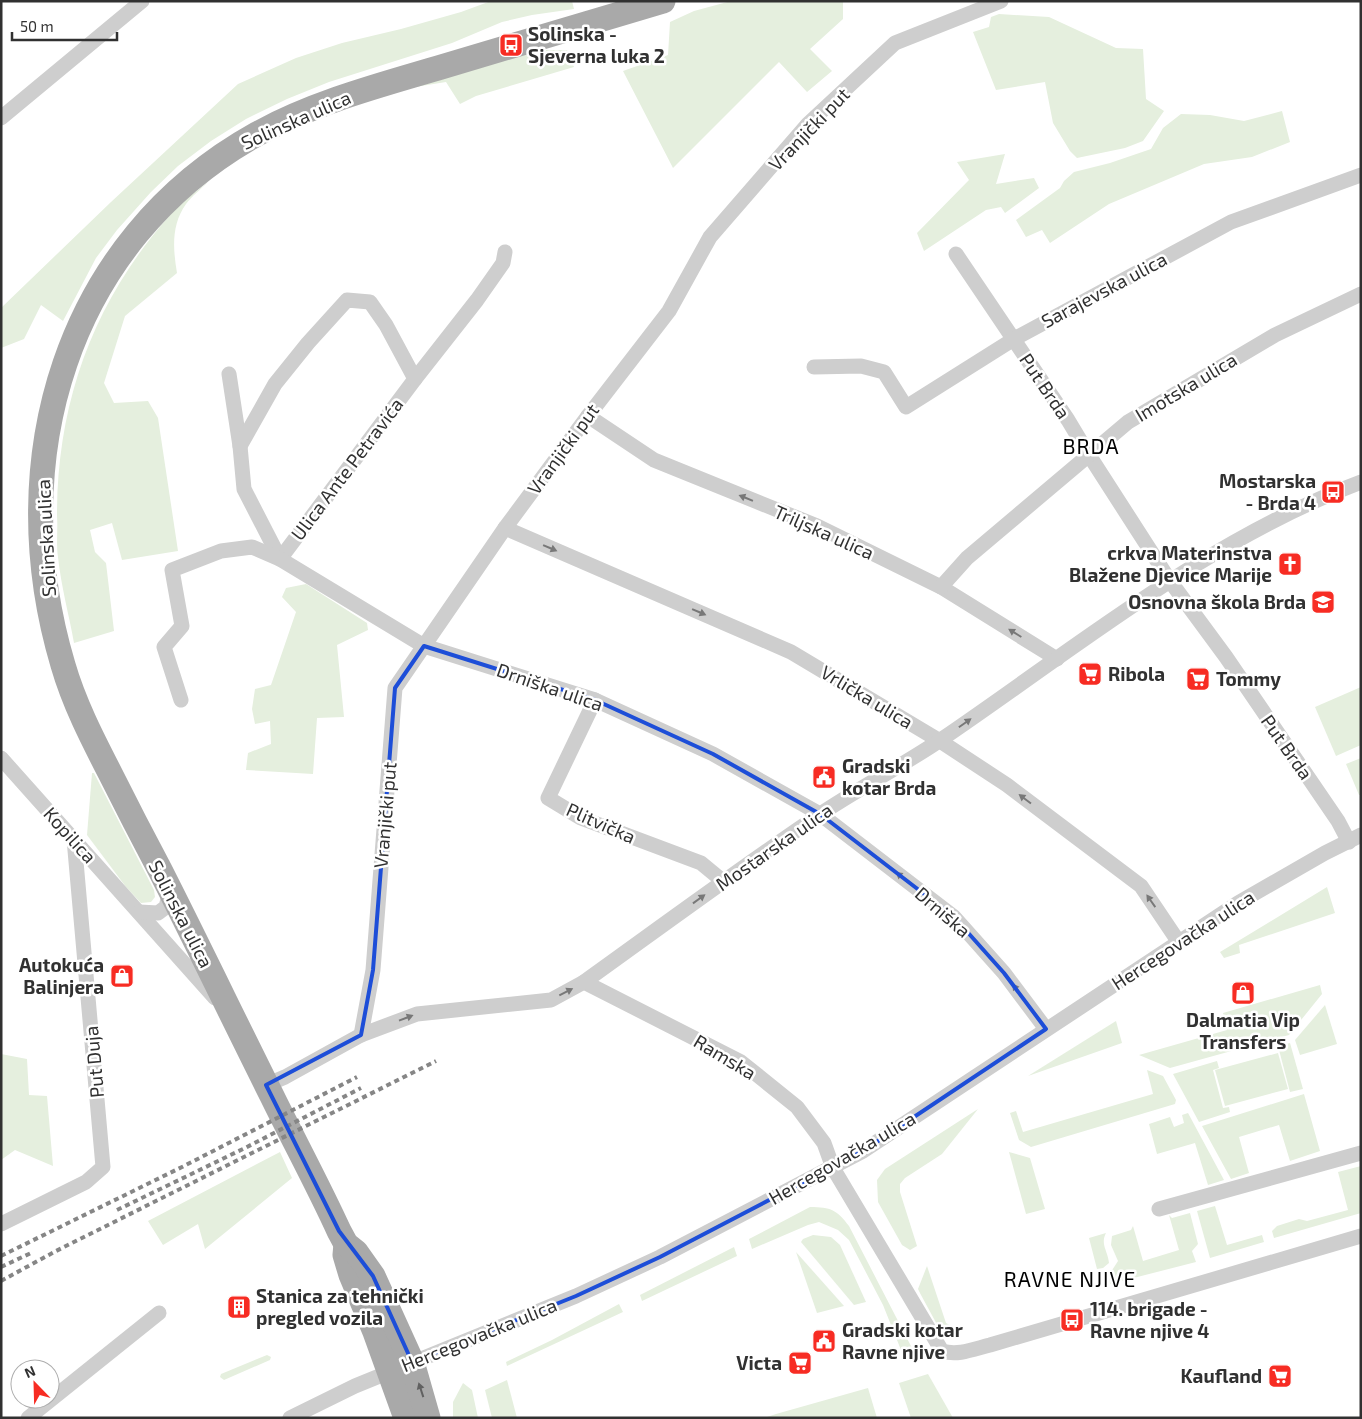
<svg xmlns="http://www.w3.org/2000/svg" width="1362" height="1419" font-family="'Exo 2',sans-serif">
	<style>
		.green { fill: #e5efde }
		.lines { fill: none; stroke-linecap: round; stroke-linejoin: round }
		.street { stroke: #cecece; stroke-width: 15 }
		.primary { stroke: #a9a9a9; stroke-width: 25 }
		.rail { stroke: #868686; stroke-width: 4; stroke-dasharray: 5 4; stroke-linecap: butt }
		.oneway { fill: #787878 }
		.oneway2 { fill: #616161 }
		.marked { fill: none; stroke: #1d4ed8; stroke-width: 4; stroke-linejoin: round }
		.labels { text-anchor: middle; stroke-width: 5; stroke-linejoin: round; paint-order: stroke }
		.poi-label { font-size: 19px; font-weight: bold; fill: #313131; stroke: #fff; text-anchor: start }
		.street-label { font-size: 19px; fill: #313131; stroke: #fff }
		.quarter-label { font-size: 21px; letter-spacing: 1px; fill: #000; stroke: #fff }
	</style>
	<rect width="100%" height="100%" fill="#fff"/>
	<g class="green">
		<polygon points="491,1 572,1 574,9 532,15 502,22 452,43 329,82 287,99 246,119 211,141 178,166 151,192 117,230 96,258 63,321 41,305 24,339 1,348 1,308 111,202 238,84 296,58 342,43 401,29 461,12"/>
		<polygon points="731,1 843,1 843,19 810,49 832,71 807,92 779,62 673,168 623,71 668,55 670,22 694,11"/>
		<polygon points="999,14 1049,17 1116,48 1143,49 1146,99 1164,111 1143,141 1125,148 1077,158 1070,151 1053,123 1045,82 996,90 973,32 989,27 991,17"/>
		<polygon points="534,50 567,50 574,67 476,96 460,104 446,82 396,90"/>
		<polygon points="1282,111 1290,142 1252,157 1204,164 1109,204 1050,243 1042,230 1026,237 1016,220 1060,188 1064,181 1074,172 1110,163 1151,149 1163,128 1181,114 1210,115 1244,121"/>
		<polygon points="1005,154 996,184 1034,178 1039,188 1005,213 1001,207 986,210 924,251 917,233 969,180 957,162"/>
		<path d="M 208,182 C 201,189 192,196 186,204 C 171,225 173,249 177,273 L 125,316 L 104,383 L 114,403 L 148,401 L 158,418 L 178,551 L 122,560 L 112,523 L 90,530 L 95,552 L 106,563 L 114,631 L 74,643 C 69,615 61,586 58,557 C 56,544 58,529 57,516 C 57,401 94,300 171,214 C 181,202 196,192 208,182 Z"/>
		<polygon points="306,584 367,623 368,630 337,645 344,717 317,718 313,774 246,770 248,753 271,744 270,721 255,724 252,709 255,689 271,685 296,612 282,597 286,588"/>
		<polygon points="1361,687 1361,745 1336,756 1315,707"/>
		<polygon points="1361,758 1361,795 1359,795 1346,764"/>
		<polygon points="92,773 94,773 154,890 155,897 151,902 141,903 126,887 87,835"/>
		<polygon points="1327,887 1335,913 1239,945 1240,953 1224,958 1220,952"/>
		<polygon points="1320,985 1322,994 1289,1035 1170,1068 1139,1055 1227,1030 1223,1013"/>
		<polygon points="1325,1005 1337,1044 1300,1055 1295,1040"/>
		<polygon points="1116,1021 1122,1043 1028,1076"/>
		<polygon points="1290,1043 1303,1089 1290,1092 1278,1046"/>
		<polygon points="1278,1053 1288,1089 1225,1106 1215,1070"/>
		<polygon points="1,1054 27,1059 29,1095 47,1096 53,1166 15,1150 1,1160"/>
		<polygon points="1217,1061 1219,1068 1213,1070 1223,1108 1229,1107 1230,1112 1199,1122 1173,1074"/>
		<polygon points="1147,1070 1163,1076 1176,1100 1175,1104 1031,1147 1019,1140 1010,1113 1016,1111 1023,1132 1153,1094"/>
		<polygon points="1304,1094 1320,1151 1290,1161 1279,1125 1239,1137 1249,1173 1231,1179 1202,1126"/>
		<polygon points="978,1109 942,1154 905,1178 900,1184 900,1192 917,1246 910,1250 902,1245 878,1202 877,1180 885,1169"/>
		<polygon points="1188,1113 1224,1180 1208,1185 1195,1143 1157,1154 1149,1124 1170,1117 1174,1127 1184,1123 1182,1115"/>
		<polygon points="280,1152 292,1178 205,1249 198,1224 163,1245 148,1221"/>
		<polygon points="1009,1152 1030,1158 1045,1209 1026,1214"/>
		<polygon points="1361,1166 1361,1213 1274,1238 1272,1231 1277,1226 1299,1219 1307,1221 1348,1210 1338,1172"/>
		<polygon points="1215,1206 1227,1245 1262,1235 1264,1242 1210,1258 1197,1211"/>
		<path d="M 810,1207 C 831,1207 837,1210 849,1226 L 912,1348 L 903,1355 L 883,1305 L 849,1240 L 838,1230 L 819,1222 L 808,1225 L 752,1249 L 749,1239 Z"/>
		<polygon points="1190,1213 1198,1244 1192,1251 1196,1262 1110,1284 1109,1275 1118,1261 1111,1245 1112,1236 1131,1230 1133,1226 1143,1261 1179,1250 1169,1215 1172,1218"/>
		<path d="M 1106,1233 C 1100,1244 1108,1251 1109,1263 L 1103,1268 L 1097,1269 L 1089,1238 Z"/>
		<polygon points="813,1235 831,1237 840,1245 866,1302 854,1305 801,1242 803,1239"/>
		<polygon points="734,1247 737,1256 642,1301 640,1295"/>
		<polygon points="796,1252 844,1306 817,1313"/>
		<polygon points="927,1266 946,1323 955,1328 943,1332 940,1330 921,1295 918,1289"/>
		<polygon points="619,1304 623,1312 507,1366 506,1362 552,1340"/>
		<polygon points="267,1355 271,1357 270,1360 224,1380 220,1377 221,1374"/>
		<polygon points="928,1374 953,1418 911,1418 899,1383"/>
		<polygon points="507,1380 517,1418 492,1418 485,1390"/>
		<polygon points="463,1383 472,1390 478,1418 453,1418 453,1402"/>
		<polygon points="868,1388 877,1418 764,1418 776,1414"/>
	</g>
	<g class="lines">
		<g class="street">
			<polyline points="1,118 142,1"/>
			<polyline points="956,254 1068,420 1089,455 1170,581 1226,657 1338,821 1349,842"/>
			<polyline points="814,367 861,366 884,372 906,407 1014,339 1231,222 1361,175"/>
			<polyline points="229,374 240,446 244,489 280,559 415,379 477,300 503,263 505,252"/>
			<polyline points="588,416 654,460 817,526 941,587 1057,659"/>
			<polyline points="240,446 275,384 308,343 347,300 370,302 386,325 415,379"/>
			<polyline points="505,528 791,652 940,741 1007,785 1141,886 1178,941"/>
			<polyline points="941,587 967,558 1128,422 1275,335 1361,294"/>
			<polyline points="181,700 164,647 182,626 172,570 221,551 252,547 280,559 424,646 595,700 713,754 820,814 954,917 1004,973 1046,1029"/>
			<polyline points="595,700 548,798 581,818 701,863 724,882"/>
			<polyline points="1,758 215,998"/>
			<polyline points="139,912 158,913 166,907 170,891"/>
			<path d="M 584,982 L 741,1062 L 797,1107 L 824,1143 L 833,1168 L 942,1351 C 958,1356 974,1349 990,1345 L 1361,1236"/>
			<polyline points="361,1035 373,970 395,688 505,528 588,416 669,311 710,237 808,124 895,43 1001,1"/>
			<path d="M 266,1085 L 285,1077 L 361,1035 L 417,1014 L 551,1000 L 584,982 C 662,926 739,869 819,815 C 859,788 902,766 942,739 C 1076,648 1208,539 1361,482"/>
			<polyline points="1159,1209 1361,1153"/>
			<polyline points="1,1224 86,1182 103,1167 74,839"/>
			<polyline points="28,1418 159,1313"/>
			<polyline points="290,1418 355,1386 576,1296 660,1257 863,1151 1238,903 1325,853 1361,835"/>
		</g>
		<g class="primary">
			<polyline points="346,1244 345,1255 351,1275 375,1332 406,1418"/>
			<path d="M 428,1418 L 412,1362 L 373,1276 L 356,1252 L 346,1244 L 339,1231 C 318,1185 294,1141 272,1096 C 234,1020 198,945 160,870 C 143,838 126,805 110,773 C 92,738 74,703 63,665 C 2,461 65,241 257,134 C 313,103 377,86 438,68 C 513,45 588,23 663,1"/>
		</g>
		<g class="rail">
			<polyline points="117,1210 245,1148 361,1088"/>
			<polyline points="1,1256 182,1167 357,1077"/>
			<polyline points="1,1267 31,1253"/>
			<polyline points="1,1281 56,1251 436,1061"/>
		</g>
	</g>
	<defs><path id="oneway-solid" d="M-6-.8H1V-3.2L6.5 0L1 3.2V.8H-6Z" transform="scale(1.25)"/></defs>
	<g class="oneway">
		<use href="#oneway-solid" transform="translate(746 498) rotate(-158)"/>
		<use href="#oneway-solid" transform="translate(550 548) rotate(23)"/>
		<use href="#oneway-solid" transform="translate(699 612) rotate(23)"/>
		<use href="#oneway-solid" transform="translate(1015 633) rotate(-148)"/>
		<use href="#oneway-solid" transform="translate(965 723) rotate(-35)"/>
		<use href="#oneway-solid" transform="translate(1025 799) rotate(-143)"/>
		<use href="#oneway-solid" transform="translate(902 877) rotate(-142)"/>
		<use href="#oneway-solid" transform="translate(699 899) rotate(-36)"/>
		<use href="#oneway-solid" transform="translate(1151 901) rotate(-125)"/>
		<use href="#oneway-solid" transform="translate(1017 990) rotate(-126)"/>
		<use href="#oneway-solid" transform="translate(566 992) rotate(-27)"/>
		<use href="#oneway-solid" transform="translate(406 1018) rotate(-21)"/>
	</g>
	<use class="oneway2" href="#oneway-solid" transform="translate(421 1390) rotate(-108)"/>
	<path class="marked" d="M 424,646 L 595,700 L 713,754 L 820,814 L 954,917 L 1004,973 L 1046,1029 L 863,1151 L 660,1257 L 576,1296 L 412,1362 L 373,1276 L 339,1231 L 266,1085 L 361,1035 L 373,970 L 395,688 Z"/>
	<defs>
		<g id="bus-square" transform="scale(1.25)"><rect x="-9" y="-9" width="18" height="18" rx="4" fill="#f72c23" stroke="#fff"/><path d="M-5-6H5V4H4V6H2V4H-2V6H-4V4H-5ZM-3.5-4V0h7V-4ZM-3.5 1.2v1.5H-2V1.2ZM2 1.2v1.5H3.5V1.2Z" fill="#fff"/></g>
		<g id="church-square" transform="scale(1.25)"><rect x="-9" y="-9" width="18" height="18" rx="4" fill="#f72c23" stroke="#fff"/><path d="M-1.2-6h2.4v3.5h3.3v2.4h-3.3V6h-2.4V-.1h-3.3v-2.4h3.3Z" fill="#fff"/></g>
		<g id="school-square" transform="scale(1.25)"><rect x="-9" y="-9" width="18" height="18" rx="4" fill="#f72c23" stroke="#fff"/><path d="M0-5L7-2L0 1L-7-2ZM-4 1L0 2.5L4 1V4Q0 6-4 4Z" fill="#fff"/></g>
		<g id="supermarket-square" transform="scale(1.25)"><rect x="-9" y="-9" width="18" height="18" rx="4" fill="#f72c23" stroke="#fff"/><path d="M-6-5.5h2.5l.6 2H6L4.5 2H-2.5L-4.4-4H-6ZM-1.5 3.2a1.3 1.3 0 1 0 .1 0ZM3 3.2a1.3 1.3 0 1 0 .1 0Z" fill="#fff"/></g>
		<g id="civic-square" transform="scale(1.25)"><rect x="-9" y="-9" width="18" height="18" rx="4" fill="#f72c23" stroke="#fff"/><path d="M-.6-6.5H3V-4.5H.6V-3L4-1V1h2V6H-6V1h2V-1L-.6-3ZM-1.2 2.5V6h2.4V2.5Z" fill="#fff"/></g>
		<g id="shop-square" transform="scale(1.25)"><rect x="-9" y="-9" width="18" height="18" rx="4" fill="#f72c23" stroke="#fff"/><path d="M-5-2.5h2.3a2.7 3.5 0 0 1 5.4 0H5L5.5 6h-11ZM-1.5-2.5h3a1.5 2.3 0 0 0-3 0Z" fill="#fff"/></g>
		<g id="building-square" transform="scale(1.25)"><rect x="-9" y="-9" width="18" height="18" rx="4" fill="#f72c23" stroke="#fff"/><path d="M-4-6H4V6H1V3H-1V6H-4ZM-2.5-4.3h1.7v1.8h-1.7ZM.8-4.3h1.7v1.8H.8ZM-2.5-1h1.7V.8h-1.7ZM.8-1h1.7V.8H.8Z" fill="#fff"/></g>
	</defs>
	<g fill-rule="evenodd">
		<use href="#bus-square" x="511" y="45"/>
		<use href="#bus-square" x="1333" y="492"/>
		<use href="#church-square" x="1290" y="564"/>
		<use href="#school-square" x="1323" y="602"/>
		<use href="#supermarket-square" x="1090" y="674"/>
		<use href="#supermarket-square" x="1198" y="679"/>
		<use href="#civic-square" x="824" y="777"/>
		<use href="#shop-square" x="122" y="976"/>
		<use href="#shop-square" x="1243" y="993"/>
		<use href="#building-square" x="239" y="1307"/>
		<use href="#bus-square" x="1072" y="1320"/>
		<use href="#civic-square" x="824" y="1341"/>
		<use href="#supermarket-square" x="800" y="1363"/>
		<use href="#supermarket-square" x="1280" y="1376"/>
	</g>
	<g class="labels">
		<g class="poi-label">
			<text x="528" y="41">Solinska -<tspan x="528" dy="22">Sjeverna luka 2</tspan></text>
			<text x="1316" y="488" text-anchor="end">Mostarska<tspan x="1316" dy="22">- Brda 4</tspan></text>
			<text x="1272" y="560" text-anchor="end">crkva Materinstva<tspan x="1272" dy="22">Blažene Djevice Marije</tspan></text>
			<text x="1306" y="609" text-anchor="end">Osnovna škola Brda</text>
			<text x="1108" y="681">Ribola</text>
			<text x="1216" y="686">Tommy</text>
			<text x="842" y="773">Gradski<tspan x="842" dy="22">kotar Brda</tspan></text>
			<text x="104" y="972" text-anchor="end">Autokuća<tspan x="104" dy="22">Balinjera</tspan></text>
			<text x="1243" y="1027" text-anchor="middle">Dalmatia Vip<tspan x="1243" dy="22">Transfers</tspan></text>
			<text x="256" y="1303">Stanica za tehnički<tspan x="256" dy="22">pregled vozila</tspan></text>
			<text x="1090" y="1316">114. brigade -<tspan x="1090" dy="22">Ravne njive 4</tspan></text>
			<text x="842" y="1337">Gradski kotar<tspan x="842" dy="22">Ravne njive</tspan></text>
			<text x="782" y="1370" text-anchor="end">Victa</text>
			<text x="1262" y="1383" text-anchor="end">Kaufland</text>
		</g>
		<g class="street-label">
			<text transform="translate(296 120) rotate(-24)" y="7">Solinska ulica</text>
			<text transform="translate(809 129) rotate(-46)" y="7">Vranjički put</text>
			<text transform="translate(1104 290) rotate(-28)" y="7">Sarajevska ulica</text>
			<text transform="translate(1045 386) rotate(56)" y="7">Put Brda</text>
			<text transform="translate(1186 387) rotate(-31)" y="7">Imotska ulica</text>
			<text transform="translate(563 449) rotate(-54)" y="7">Vranjički put</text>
			<text transform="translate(347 469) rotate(-53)" y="7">Ulica Ante Petravića</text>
			<text transform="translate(824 532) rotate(24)" y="7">Triljska ulica</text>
			<text transform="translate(46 538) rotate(-93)" y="7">Solinska ulica</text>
			<text transform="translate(550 687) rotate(19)" y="7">Drniška ulica</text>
			<text transform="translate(867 697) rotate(31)" y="7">Vrlička ulica</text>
			<text transform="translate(1287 747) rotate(55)" y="7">Put Brda</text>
			<text transform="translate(385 815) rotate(-85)" y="7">Vranjički put</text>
			<text transform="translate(601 823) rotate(24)" y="7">Plitvička</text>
			<text transform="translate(70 835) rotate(48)" y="7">Kopilica</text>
			<text transform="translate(774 847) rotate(-35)" y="7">Mostarska ulica</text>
			<text transform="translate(943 912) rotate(41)" y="7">Drniška</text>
			<text transform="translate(181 914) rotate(63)" y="7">Solinska ulica</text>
			<text transform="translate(1183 940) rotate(-33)" y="7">Hercegovačka ulica</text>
			<text transform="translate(725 1057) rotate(31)" y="7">Ramska</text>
			<text transform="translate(94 1062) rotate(-95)" y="7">Put Duja</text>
			<text transform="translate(842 1158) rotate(-30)" y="7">Hercegovačka ulica</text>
			<text transform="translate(479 1335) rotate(-22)" y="7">Hercegovačka ulica</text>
		</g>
		<g class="quarter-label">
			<text x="1091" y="454">BRDA</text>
			<text x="1070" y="1287">RAVNE NJIVE</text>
		</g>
	</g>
	<rect width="1362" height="1419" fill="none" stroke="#313131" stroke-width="5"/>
	<g transform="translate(35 1384) rotate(337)"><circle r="24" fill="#ffffff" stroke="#adadad"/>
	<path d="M0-4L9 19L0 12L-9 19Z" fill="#f72c23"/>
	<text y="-8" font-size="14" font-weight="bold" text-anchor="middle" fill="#313131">N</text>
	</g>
	<path d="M12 32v8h105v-8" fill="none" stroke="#313131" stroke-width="2.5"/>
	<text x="20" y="32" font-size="15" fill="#313131" stroke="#ffffff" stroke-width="4" paint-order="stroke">50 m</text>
</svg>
